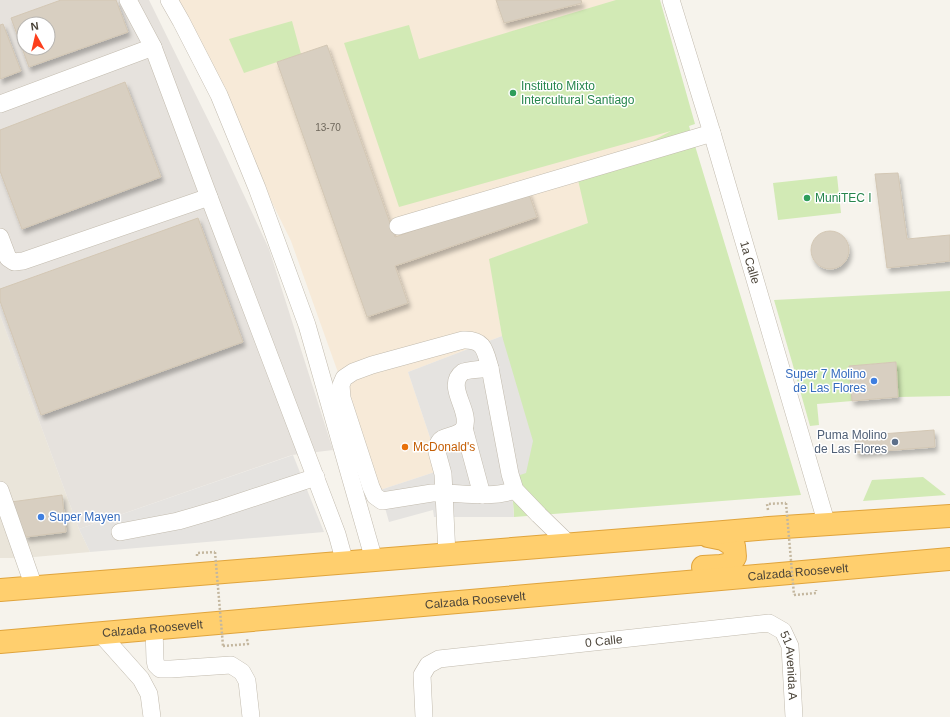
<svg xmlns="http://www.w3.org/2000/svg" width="950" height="717" font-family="Helvetica,sans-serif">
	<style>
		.residential { fill: #eae5da }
		.commercial { fill: #f7ead8 }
		.industrial { fill: #e6e2dd; fill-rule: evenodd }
		.green { fill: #d2eab5 }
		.parking { fill: #e5e3e0 }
		.building { fill: #d8cfc1; stroke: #d3c7b4; fill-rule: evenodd; filter: url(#shadow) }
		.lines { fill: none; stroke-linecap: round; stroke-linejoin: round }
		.minor-casing { stroke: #c2bbae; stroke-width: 18 }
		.highway-casing { stroke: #e0a43c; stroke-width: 24 }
		.path { stroke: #c4b79f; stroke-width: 2.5; stroke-dasharray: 2 2; stroke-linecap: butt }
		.minor { stroke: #fff; stroke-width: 17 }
		.highway { stroke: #ffcf6e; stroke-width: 22 }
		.path-bridge { stroke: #c4b79f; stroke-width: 2.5; stroke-dasharray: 2 2; stroke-linecap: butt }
		.leisure-dot { fill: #2e9e5b; stroke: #fff; stroke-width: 1.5 }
		.shop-dot { fill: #3f7fe0; stroke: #fff; stroke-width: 1.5 }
		.service-dot { fill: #5c6f8a; stroke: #fff; stroke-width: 1.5 }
		.food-dot { fill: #e8710a; stroke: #fff; stroke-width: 1.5 }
		.labels { text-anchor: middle; stroke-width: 3; stroke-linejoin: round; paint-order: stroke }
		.number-label { font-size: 10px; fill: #6e675b }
		.leisure-label { font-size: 12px; fill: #27864d; stroke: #fff; text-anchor: start }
		.street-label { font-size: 12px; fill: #4b4439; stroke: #fff }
		.shop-label { font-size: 12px; fill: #366cbe; stroke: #fff; text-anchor: end }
		.service-label { font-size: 12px; fill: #4e5e75; stroke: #fff; text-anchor: end }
		.food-label { font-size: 12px; fill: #c56008; stroke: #fff; text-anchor: start }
	</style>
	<defs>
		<filter id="shadow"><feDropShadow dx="2.5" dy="4.5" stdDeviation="2" flood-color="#0004"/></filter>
	</defs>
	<rect width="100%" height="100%" fill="#f6f3ec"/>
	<polygon class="residential" points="0,315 79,529 90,552 23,558 0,558"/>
	<polygon class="commercial" points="172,0 648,0 688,123 588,223 490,259 502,336 408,372 441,470 380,490 291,241"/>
	<path class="industrial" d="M 0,0 L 149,0 L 222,148 L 269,249 L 333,450 L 292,455 L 79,529 L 0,315 ZM 24,24 L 48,24 L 48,48 L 24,48 Z"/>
	<g class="green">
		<polygon points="616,0 660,0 695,124 689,126 801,495 514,517 502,336 489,259 588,223 578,180 671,131 399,207 344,43 409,25 419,59"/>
		<polygon points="292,21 301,54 244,73 229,39"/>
		<polygon points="837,176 841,213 778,220 773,183"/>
		<polygon points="950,291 950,396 898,397 896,362 850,366 852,401 817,404 819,425 810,426 792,362 774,300"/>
		<polygon points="923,477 946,495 863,501 872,480"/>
	</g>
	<g class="parking">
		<polygon points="502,336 533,441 526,473 511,478 514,517 434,517 433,510 389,522 380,490 441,470 408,372"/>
		<polygon points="293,455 324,532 90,552 79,529"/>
	</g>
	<g class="building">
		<path d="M 61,0 L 116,0 L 128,32 L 29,67 L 11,18 ZM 24,24 L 48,24 L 48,48 L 24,48 Z"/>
		<polygon points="496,0 581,0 582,3 504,23"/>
		<polygon points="3,24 21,71 0,79 0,25"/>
		<polygon points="327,45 395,237 528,191 537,217 395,266 408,303 367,317 277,62"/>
		<polygon points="125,82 161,177 22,229 0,171 0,130"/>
		<polygon points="898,173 907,239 950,235 950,261 887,268 875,174"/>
		<polygon points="198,218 243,342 41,415 0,301 0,289"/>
		<circle cx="830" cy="250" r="19"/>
		<polygon points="896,362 898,397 852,401 849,366"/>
		<polygon points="934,430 935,447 856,453 855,436"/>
		<polygon points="62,495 66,532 26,537 11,502"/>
	</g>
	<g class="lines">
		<g class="minor-casing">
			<g id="minor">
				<polyline points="128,0 153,47 209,197 337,534 345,563"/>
				<polyline points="169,0 181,21 219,95 257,188 307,325 374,560"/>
				<path id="s1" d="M 671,0 L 712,133 L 827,525"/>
				<polyline points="0,104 153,47"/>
				<polyline points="398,226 712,133"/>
				<polyline points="0,237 8,258 14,262 23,261 209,197"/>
				<path d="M 490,368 C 485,369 466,370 463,372 C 444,386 472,411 464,428 C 459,436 449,435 442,439 C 440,440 439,442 438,444 L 437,452 L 443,474 L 444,493 C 468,494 493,498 515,490"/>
				<polyline points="464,428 482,495"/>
				<polyline points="0,490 34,587"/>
				<polyline points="120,532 178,521 219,509 316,477"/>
				<path d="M 447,555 L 444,493 L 432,493 L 382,501 L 375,496 L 371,487 L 342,398 L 341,385 L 344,378 L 353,372 L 372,365 L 463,340 C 484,339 485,350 490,368 L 510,474 L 515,490 L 539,515 L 570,545"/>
				<polyline points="154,628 155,660 156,665 160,669 171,669 231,665 242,672 247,681 251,717"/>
				<polyline points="100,633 141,679 149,694 152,717"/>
				<path id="s2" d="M 424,717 L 422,675 L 428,665 L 439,659 L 769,623 L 783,631 L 790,646 L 794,717"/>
			</g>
		</g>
		<g class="highway-casing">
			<g id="highway">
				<polyline points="703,567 721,566 730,564 735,557 734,546 723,539 708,536"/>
				<polyline points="0,590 700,534 769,528 950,516"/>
				<path id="s3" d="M 0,642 L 950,559"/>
			</g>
		</g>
		<g class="path">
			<polyline points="768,510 767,504 786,503"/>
			<polyline points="197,556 197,553 215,552"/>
			<polyline points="794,595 816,593 816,590"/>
			<polyline points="223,646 248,644 247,639"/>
		</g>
		<use href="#minor" class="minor"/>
		<use href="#highway" class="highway"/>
		<g class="path-bridge">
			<polyline points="786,503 794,595"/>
			<polyline points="215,552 223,646"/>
		</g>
	</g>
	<g class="leisure-dot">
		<circle cx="513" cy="93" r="4"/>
		<circle cx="807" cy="198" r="4"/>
	</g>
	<g class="shop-dot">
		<circle cx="874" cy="381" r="4"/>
		<circle cx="41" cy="517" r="4"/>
	</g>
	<circle class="service-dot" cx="895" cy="442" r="4"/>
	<circle class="food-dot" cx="405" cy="447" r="4"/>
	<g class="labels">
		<g class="number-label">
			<text x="328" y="131">13-70</text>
		</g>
		<g class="leisure-label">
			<text x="521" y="90">Instituto Mixto<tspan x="521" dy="14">Intercultural Santiago</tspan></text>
			<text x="815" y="202">MuniTEC I</text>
		</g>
		<g class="street-label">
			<text dy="4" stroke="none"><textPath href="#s1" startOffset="274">1a Calle</textPath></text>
			<text dy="4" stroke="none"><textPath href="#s3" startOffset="801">Calzada Roosevelt</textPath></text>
			<text dy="4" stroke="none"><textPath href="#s3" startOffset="477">Calzada Roosevelt</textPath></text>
			<text dy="4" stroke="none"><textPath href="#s3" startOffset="153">Calzada Roosevelt</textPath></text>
			<text dy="4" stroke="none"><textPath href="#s2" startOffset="232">0 Calle</textPath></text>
			<text dy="4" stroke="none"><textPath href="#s2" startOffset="450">51 Avenida A</textPath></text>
		</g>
		<g class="shop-label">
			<text x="866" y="378">Super 7 Molino<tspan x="866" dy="14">de Las Flores</tspan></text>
			<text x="49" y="521" text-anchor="start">Super Mayen</text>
		</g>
		<g class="service-label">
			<text x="887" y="439">Puma Molino<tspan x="887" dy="14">de Las Flores</tspan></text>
		</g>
		<g class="food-label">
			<text x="413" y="451">McDonald's</text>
		</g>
	</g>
	<g transform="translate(36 36) rotate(352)"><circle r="19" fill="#ffffff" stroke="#b7b4b0"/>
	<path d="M0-3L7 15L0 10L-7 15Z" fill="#fc3f1d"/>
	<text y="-6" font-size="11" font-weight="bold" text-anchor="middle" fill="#4b4439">N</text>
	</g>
</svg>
